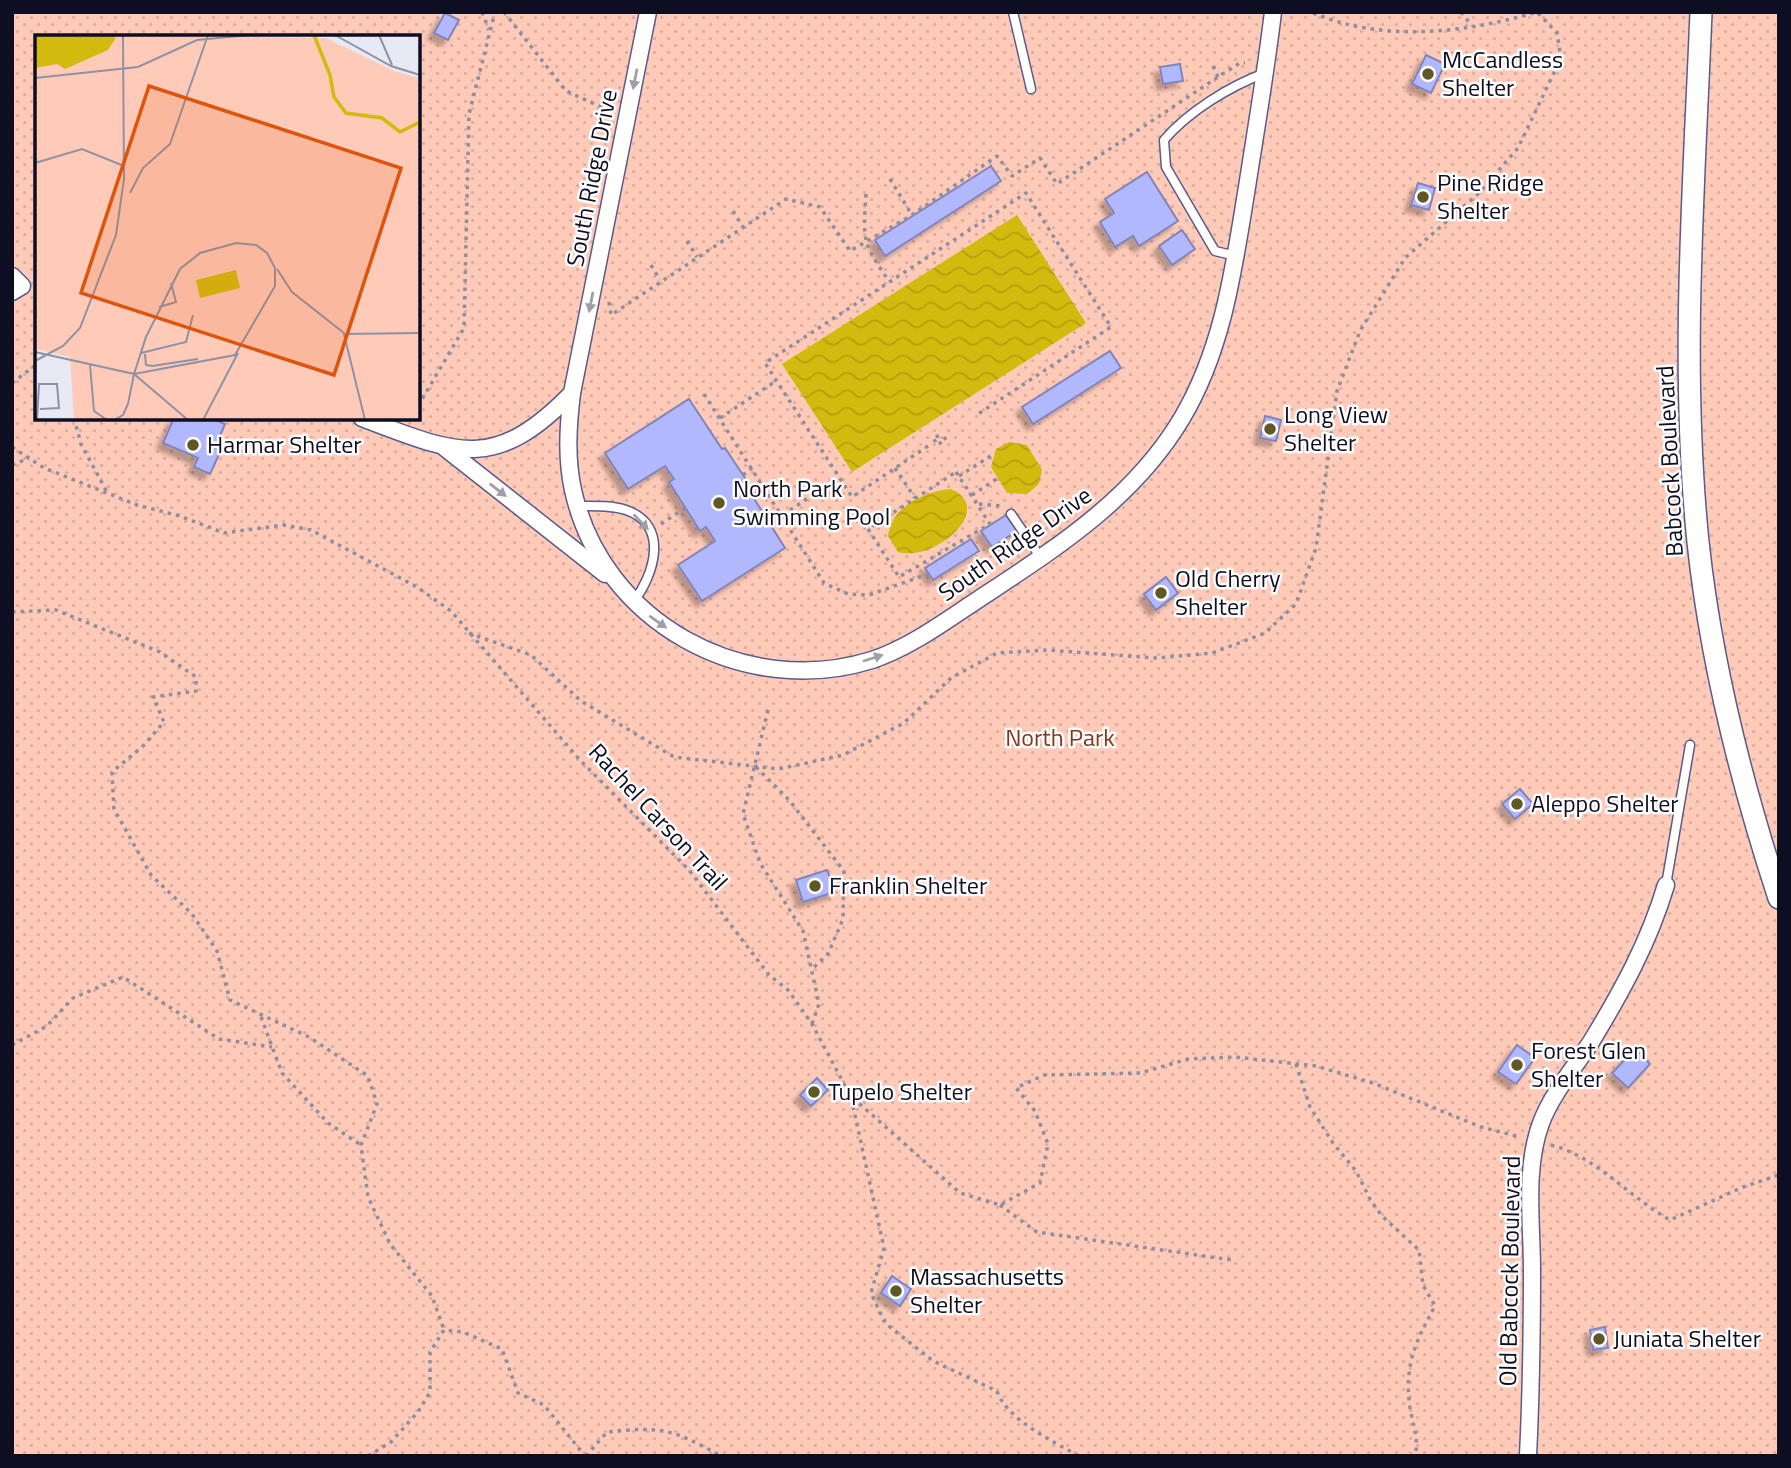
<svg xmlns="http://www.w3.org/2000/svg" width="1791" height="1468" font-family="'Titillium Web',sans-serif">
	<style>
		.park { fill: url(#park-dots); fill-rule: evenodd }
		.water { fill: url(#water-waves) }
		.building { fill: #b2b8fd; stroke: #8084b9; stroke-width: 2; filter: url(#shadow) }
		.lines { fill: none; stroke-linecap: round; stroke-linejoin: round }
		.service-casing { stroke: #585b8d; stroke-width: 11 }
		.minor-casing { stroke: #585b8d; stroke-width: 19 }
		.secondary-casing { stroke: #585b8d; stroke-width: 24 }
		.path { stroke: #8d8e9e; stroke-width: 3.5; stroke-dasharray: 3.5 5; stroke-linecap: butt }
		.service { stroke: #fff; stroke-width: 8 }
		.minor { stroke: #fff; stroke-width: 16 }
		.secondary { stroke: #fff; stroke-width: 21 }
		.oneway { fill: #9f9fa7 }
		.poi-dot { fill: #605824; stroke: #fff; stroke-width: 2.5 }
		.labels { text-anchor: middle; stroke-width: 5; stroke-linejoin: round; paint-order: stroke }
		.poi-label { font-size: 24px; fill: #0e0e22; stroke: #fff; text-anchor: start }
		.street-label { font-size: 24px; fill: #0e0e22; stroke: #fff }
		.park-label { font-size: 24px; fill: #833517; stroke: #fff }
		.inset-river { fill: none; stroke: #d2bb0e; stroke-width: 3.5 }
		.inset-road { fill: none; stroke: #9091a1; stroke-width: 2 }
		.view { fill: #dd550d; fill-opacity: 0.15; stroke: #dd550d; stroke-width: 3.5 }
		.inset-edge { fill: none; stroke: #0e0e22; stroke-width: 3.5 }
	</style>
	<defs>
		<pattern id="park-dots" width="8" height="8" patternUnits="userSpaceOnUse" patternTransform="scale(1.75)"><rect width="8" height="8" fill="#ffcab8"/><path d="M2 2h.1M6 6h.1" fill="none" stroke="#d9ac9e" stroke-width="1.8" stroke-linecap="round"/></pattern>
		<pattern id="water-waves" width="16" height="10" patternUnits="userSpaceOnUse" patternTransform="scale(1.75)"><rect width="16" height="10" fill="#d2bb0e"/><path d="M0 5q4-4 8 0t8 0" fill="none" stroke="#b3a00d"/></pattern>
		<filter id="shadow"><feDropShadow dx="-6" dy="6" stdDeviation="2" flood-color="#0004"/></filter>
	</defs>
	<rect width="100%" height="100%" fill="#e7e9f5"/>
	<path class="park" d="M 12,12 L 1779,12 L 1779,1456 L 12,1456 ZM 37,37 L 418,37 L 418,418 L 37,418 Z"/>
	<g class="water">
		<polygon points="1017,215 1086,323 852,472 782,364"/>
		<polygon points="1009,442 1027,445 1042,470 1039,484 1027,494 1007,493 991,467 996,449"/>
		<path d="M 951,489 C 997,509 934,563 898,552 L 888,536 C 891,507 925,491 951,489 Z"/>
	</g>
	<g class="building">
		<polygon points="445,13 459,20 448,40 434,33"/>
		<polygon points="1426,55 1445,64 1431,93 1412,84"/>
		<polygon points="1180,64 1183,81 1163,84 1160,67"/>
		<polygon points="991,166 1001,181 885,256 875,240"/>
		<polygon points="1147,172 1178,221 1139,246 1133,236 1115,247 1100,222 1114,213 1105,199"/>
		<polygon points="1418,183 1435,188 1429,210 1411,205"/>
		<polygon points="1182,230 1195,249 1172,265 1159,246"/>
		<polygon points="1110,351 1121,368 1033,424 1022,407"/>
		<polygon points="689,399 722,449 725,448 743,475 756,495 753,497 785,548 702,601 678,565 715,541 706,527 700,531 669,482 674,479 665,466 628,489 605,453"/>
		<polygon points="1265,416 1281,420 1276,441 1260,438"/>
		<polygon points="174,418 211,418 225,424 215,448 221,450 210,474 194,467 198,458 163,443"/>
		<polygon points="1006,515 1017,531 992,547 981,531"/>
		<polygon points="971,539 979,551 933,580 925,568"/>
		<polygon points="1166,577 1178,593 1156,610 1144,594"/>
		<polygon points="1520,789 1533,804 1515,819 1502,804"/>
		<polygon points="827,870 835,892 803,902 796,880"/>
		<polygon points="1517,1045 1535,1058 1516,1084 1498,1072"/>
		<polygon points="1635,1049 1650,1064 1628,1088 1612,1073"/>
		<polygon points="817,1078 828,1090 811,1106 800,1095"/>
		<polygon points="892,1276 911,1289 900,1306 881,1293"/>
		<polygon points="1605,1327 1608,1348 1593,1350 1590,1330"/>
	</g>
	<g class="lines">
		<g class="service-casing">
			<g id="service">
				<polyline points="1013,12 1031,89"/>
				<path d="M 1236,256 L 1215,251 L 1166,167 L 1164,140 C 1189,111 1230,86 1265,73"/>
				<path d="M 577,506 C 593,506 611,505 626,510 C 670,525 654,575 634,601"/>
				<polyline points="1011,514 1041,558"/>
				<polyline points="1666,885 1690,745"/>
			</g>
		</g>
		<g class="minor-casing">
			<g id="minor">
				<path d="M 648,12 L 572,393 C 568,426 566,458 573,490 C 602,622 744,700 872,660 C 911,647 945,621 979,599 C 1056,548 1134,499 1182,418 C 1224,347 1234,266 1247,187 C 1256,129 1266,71 1273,12"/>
				<polyline points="12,276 22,286 12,292"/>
				<path d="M 362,418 C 457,454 494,473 572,393"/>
				<polyline points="445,448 605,574"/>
				<path d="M 1528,1456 C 1531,1394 1532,1332 1532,1270 C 1532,1223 1524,1169 1541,1123 C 1552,1094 1574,1068 1591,1042 C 1622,991 1649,942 1666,885"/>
			</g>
		</g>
		<g class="secondary-casing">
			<path id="secondary" d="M 1701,12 C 1694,188 1680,366 1698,542 C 1711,664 1741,782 1779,898"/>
		</g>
		<g class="path">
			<polyline points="482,12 489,30"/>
			<polyline points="504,12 566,91 612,112"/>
			<polyline points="1461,12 1472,26"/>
			<polyline points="1213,66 1218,77"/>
			<polyline points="890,179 912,215"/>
			<path d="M 866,194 C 863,241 862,242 889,281"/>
			<polyline points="733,211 743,227"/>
			<polyline points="687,241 697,257"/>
			<polyline points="651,265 660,280"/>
			<polyline points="609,302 611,315 786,199 820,207 850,251 912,215 997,156 1012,176 1040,158 1057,184 1218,77 1240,63 1245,63"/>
			<polyline points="12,383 37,364"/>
			<polyline points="704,394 824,583 848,594 869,595 928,574"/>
			<polyline points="418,406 464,328 469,114 495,12"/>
			<polyline points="74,418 81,444 107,492"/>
			<polyline points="720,418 776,381"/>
			<polyline points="939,436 933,437 937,445 946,440 942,433"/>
			<polyline points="928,446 852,497 765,363 1026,193 1111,327 975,416"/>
			<path d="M 12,447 L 44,468 L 137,505 L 180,516 L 224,533 L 284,525 L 311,530 L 417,587 L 451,611 L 579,759 L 689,870 L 769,975 L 788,990 L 812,1024 L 851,1097 L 884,1248 L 871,1293 L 885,1323 L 933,1361 L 997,1391 C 1006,1419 1054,1442 1079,1456"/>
			<polyline points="12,465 29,458"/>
			<polyline points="895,468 915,498"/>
			<polygon points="956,472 990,524 899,577 868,529"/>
			<polyline points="743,475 752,468"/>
			<polyline points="959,476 994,454"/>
			<polyline points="972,495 998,478"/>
			<polyline points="979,504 1002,506"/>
			<polyline points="783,515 839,477"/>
			<polyline points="661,524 685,508"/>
			<polyline points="12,612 56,610 160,652 196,677 196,691 153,697 164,722 143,746 112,772 114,809 151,875 192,914 217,951 230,1000 309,1037 368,1076 377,1104 361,1145 368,1197 390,1244 432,1296 444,1330"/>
			<path d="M 469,633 L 531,655 L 581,701 L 674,757 L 779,769 L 843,755 L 904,723 L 951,678 L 997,653 L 1047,650 L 1156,658 L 1212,653 L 1265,633 L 1296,604 L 1316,548 L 1337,391 L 1360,331 L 1405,258 L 1479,193 L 1518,148 L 1561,58 L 1557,33 L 1537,12 C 1466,33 1381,43 1311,12"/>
			<polyline points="768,710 743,814 760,863 803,931 819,1004 812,1024"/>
			<polyline points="756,767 789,800 844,871 843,919 828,954 812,969"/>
			<polyline points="261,1017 282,1073 328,1123 361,1145"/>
			<polyline points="12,1045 47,1026 73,998 123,977 219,1039 272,1047"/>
			<path d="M 1296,1064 L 1310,1107 L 1333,1143 L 1356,1171 L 1371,1201 L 1382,1216 L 1419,1250 L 1423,1285 L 1435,1306 C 1415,1343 1404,1365 1410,1408 C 1413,1425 1419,1439 1415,1456"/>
			<polyline points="853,1098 960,1193 1000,1205 1040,1183 1048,1144 1035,1111 1016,1088 1044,1075 1140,1073 1188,1059 1235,1057 1316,1066 1373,1083 1481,1127 1520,1137"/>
			<path d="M 1551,1145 C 1597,1157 1629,1197 1670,1220 L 1743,1187 L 1779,1175"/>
			<polyline points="1000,1205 1037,1232 1232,1260"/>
			<polyline points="368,1456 391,1442 418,1412 430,1392 430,1352 444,1330 463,1332 502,1349 518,1393 544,1405 585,1456"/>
			<path d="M 586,1456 L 607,1432 C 662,1426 672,1429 721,1456"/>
		</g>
		<use href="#service" class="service"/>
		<use href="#minor" class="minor"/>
		<use href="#secondary" class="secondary"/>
	</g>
	<defs><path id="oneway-solid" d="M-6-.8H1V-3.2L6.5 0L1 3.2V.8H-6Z" transform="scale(1.75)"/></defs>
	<g class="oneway">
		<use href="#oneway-solid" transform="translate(635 79) rotate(101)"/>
		<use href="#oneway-solid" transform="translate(591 302) rotate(101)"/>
		<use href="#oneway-solid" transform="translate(498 490) rotate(38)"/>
		<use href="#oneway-solid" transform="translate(641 522) rotate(46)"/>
		<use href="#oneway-solid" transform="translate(658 622) rotate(35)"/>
		<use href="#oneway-solid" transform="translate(873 658) rotate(-18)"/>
	</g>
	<g class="poi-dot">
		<circle cx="1428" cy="74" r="7"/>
		<circle cx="1423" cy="197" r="7"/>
		<circle cx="1270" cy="429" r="7"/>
		<circle cx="193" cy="445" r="7"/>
		<circle cx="719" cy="503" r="7"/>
		<circle cx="1161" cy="593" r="7"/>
		<circle cx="1517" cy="804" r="7"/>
		<circle cx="815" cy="886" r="7"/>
		<circle cx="1517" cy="1065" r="7"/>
		<circle cx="814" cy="1092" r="7"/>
		<circle cx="896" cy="1291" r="7"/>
		<circle cx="1599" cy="1339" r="7"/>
	</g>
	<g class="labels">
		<g class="poi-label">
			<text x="1442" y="68">McCandless<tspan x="1442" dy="28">Shelter</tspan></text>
			<text x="1437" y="191">Pine Ridge<tspan x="1437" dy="28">Shelter</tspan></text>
			<text x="1284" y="423">Long View<tspan x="1284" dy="28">Shelter</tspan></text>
			<text x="207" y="453">Harmar Shelter</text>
			<text x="733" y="497">North Park<tspan x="733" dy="28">Swimming Pool</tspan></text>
			<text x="1175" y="587">Old Cherry<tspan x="1175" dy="28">Shelter</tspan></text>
			<text x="1531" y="812">Aleppo Shelter</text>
			<text x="829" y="894">Franklin Shelter</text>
			<text x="1531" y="1059">Forest Glen<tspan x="1531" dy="28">Shelter</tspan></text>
			<text x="828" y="1100">Tupelo Shelter</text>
			<text x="910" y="1285">Massachusetts<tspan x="910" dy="28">Shelter</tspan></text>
			<text x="1613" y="1347">Juniata Shelter</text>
		</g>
		<g class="street-label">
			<text transform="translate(592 178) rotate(-79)" y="8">South Ridge Drive</text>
			<text transform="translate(1670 461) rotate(-93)" y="8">Babcock Boulevard</text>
			<text transform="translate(1015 544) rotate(-35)" y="8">South Ridge Drive</text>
			<text transform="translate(658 817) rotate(47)" y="8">Rachel Carson Trail</text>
			<text transform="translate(1510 1271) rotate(-89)" y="8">Old Babcock Boulevard</text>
		</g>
		<g class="park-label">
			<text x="1060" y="746">North Park</text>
		</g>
	</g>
	<g transform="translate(35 35)">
		<rect width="385" height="385" fill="#e7e9f5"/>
		<path d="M 0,0 L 291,3 L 359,36 L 385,43 L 385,385 L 39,385 L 35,322 L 0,314 Z" fill="#ffcab8"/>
		<path d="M 0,0 L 80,0 L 80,4 L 73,15 L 30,34 L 22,29 L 0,33 ZM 201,235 L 205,253 L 165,263 L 161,245 Z" fill="#d2bb0e"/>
		<path class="inset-river" d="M 279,0 L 295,40 L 299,62 L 311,78 L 347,83 L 365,97 L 385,87"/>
		<path class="inset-road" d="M 300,0 L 356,31 L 385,40M 344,0 L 357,30M 0,43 L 103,32 L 162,5 L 215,0M 0,128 L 47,114 L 89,131M 95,158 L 108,133 L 135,109 L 173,0M 242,234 L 257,257 L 309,298M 124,272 L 141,267 L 136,248M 0,317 L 99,339 L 153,385M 106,318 L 151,307 L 158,280M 110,319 L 111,330 L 117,331 L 163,324M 0,326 L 28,311 L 45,293 L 81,200 L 89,144 L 88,0M 55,330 L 59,376 L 72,385M 2,385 L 4,349 L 22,349 L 24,373 L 5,374M 79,385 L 88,380 L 93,369 L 99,339 L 111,302 L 145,234 L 165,218 L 201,208 L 221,210 L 232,218 L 240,233 L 240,251 L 200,320 L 99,339M 168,385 L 203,318M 330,385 L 309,299 L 385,298"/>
		<path class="view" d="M 114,51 L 366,133 L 299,340 L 46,258 Z"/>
		<rect width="385" height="385" class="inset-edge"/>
	</g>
	<rect width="1791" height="1468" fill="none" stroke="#0e0e22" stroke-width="28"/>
</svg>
